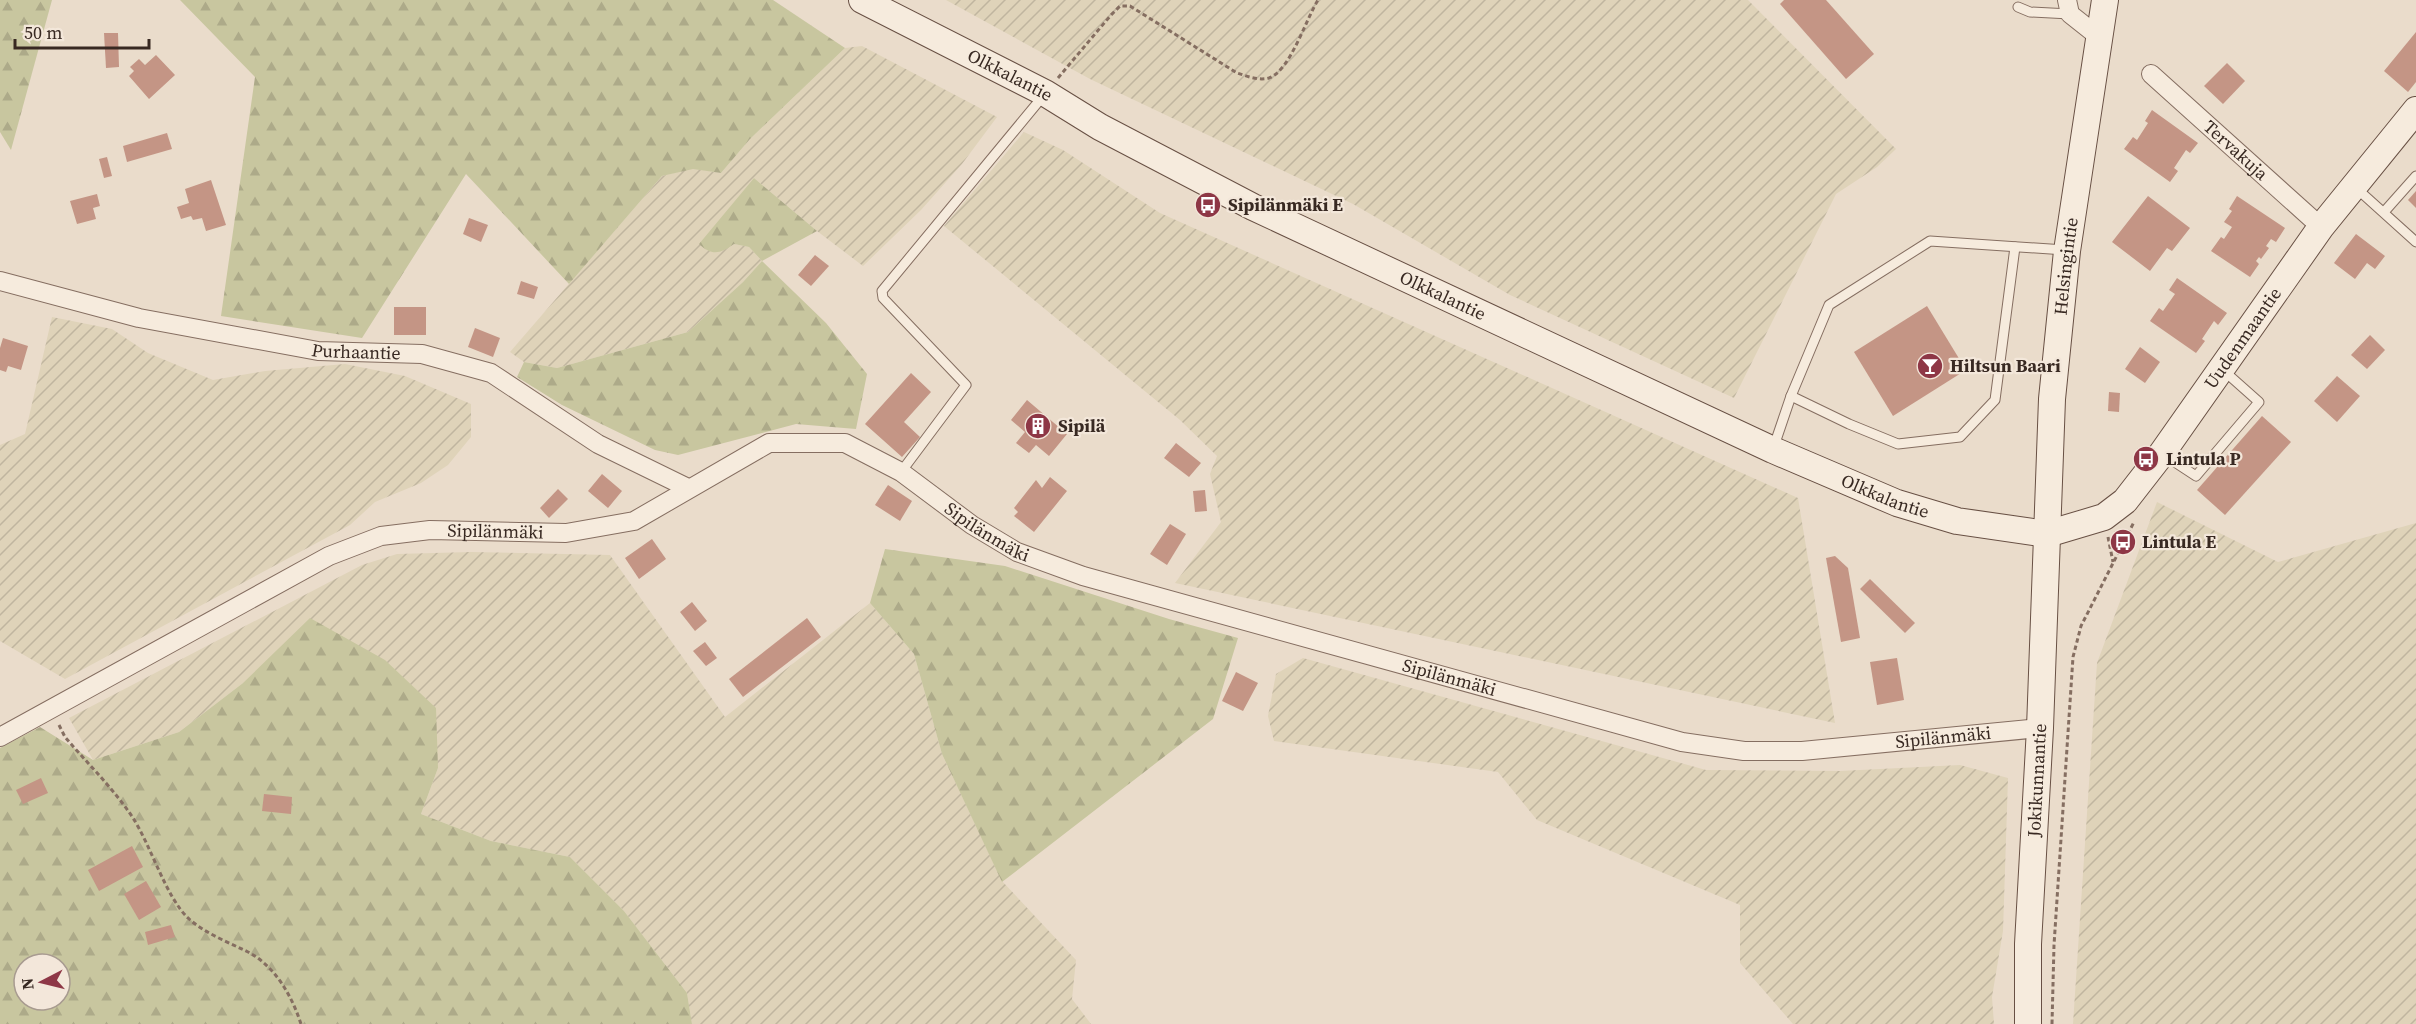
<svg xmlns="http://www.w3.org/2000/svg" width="2416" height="1024" font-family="'Source Serif 4',serif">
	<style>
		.farmland { fill: url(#farmland-furrows) }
		.forest { fill: url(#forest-firs); fill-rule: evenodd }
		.building { fill: #c49585 }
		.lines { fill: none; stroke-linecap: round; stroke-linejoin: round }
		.lane-casing { stroke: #856e61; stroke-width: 11 }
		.street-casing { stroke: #856e61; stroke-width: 20 }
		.secondary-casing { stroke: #685044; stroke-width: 28 }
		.path { stroke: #856e61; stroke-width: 3; stroke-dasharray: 4.5 3; stroke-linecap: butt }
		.lane { stroke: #f6ebdd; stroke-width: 9 }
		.street { stroke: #f6ebdd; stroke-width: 18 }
		.secondary { stroke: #f6ebdd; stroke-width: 26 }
		.labels { text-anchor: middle; stroke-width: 4.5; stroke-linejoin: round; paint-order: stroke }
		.street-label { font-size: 18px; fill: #382922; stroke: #f3e7da }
		.poi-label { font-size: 18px; font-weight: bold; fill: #382922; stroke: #f3e7da; text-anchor: start }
	</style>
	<defs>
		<pattern id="farmland-furrows" width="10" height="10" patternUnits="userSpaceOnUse" patternTransform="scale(1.5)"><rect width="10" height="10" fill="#dfd3b9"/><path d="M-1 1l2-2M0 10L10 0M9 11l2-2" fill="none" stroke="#c0b59f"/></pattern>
		<pattern id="forest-firs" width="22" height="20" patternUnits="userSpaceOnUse" patternTransform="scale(1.5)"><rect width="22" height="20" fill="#c8c69f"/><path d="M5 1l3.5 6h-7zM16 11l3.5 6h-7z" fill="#adaa89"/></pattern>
	</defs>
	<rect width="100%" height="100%" fill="#eadccb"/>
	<g class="farmland">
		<polygon points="946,0 1748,0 1896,149 1877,167 1836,194 1734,398 1510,295 1353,204 1090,79"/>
		<polygon points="862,46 997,117 962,164 921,210 863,266 817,231 754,178 734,244 749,247 762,261 743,282 688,332 557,368 524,362 510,352 662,176 693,168 721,173 750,139 845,48"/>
		<polygon points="1024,132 1063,150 1160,213 1798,498 1835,723 1175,583 1221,522 1210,474 1217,456 1180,420 944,226"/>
		<polygon points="52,317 112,329 148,353 213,380 265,371 345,364 405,376 471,404 471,437 448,465 421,483 375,502 350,525 65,679 0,641 0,445 25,434"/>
		<polygon points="2157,502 2278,562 2416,523 2416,1024 2073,1024 2097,663"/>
		<polygon points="471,552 610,555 725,717 870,603 914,654 942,754 1002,881 1076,960 1072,999 1091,1024 692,1024 687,993 624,911 570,857 491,841 421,814 438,768 243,683 179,732 93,760 69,718 362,565 397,554"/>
		<polygon points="1303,658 1706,770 1840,771 1960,765 2008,778 2003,931 1992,997 1994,1024 1793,1024 1740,963 1740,905 1537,820 1498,772 1274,741 1268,716 1276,674"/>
	</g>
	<g class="forest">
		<polygon points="0,0 52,0 11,150 0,132"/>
		<polygon points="180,0 773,0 845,48 750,139 721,173 693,169 662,176 569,284 466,174 362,338 221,316 255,77"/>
		<path d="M 754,178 L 817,231 L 762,261 L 826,323 L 867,374 L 856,429 L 796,424 L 678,455 L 655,450 L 562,405 L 517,377 L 524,362 L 557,368 L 688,332 L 743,282 L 762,261 L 749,247 L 734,244 C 720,254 712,256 699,244 Z"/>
		<polygon points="885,549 1005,566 1169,619 1238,638 1213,719 1002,882 942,754 914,654 870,603"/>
		<path d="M 310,618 L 385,660 L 436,708 L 438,768 L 421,814 L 491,841 L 570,857 L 624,911 L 687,993 L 692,1024 L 0,1024 L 0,748 L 40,727 L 93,760 L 179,732 L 243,683 ZM 24,964 L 60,964 L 60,1000 L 24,1000 Z"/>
	</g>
	<g class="building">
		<polygon points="1784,0 1826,0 1874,54 1846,79 1780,4"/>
		<polygon points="2416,32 2416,82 2408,92 2384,71"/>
		<polygon points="104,33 118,33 119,67 106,68"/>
		<polygon points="156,55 175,75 149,99 129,76 134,71 130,67 139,59 145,65"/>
		<polygon points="2227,63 2245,81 2223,104 2204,86"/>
		<polygon points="2152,110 2198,143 2190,153 2186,150 2174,168 2178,171 2170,182 2124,149 2133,137 2137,140 2148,123 2145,121"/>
		<polygon points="167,133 172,149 127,162 123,146"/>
		<polygon points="107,157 112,176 104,178 99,159"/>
		<polygon points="211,180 226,225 206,231 202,218 193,220 191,216 181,219 177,207 189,203 185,189"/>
		<polygon points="2416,191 2416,208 2408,200"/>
		<polygon points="97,194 100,206 93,208 96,219 77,224 70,201"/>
		<polygon points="2148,196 2190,228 2172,251 2167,248 2150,271 2112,242"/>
		<polygon points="2237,196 2285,228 2276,242 2271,239 2266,246 2269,248 2261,259 2259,257 2256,261 2259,264 2250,277 2211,251 2221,237 2224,239 2232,227 2224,222 2232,211 2229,209"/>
		<polygon points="469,218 488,225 481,242 463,234"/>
		<polygon points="2356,234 2385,256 2375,269 2367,263 2355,279 2334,263"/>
		<polygon points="815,255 829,266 811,286 798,275"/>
		<polygon points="2177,278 2227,313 2218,325 2214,321 2202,339 2205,341 2196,353 2150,321 2159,308 2163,311 2175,294 2169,290"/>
		<polygon points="521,281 538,287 534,299 517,294"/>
		<polygon points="1927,306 1966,370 1893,416 1854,352"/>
		<rect x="394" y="307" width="32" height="28"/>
		<polygon points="475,328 500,338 493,357 468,347"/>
		<polygon points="2370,335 2385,350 2367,369 2351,355"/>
		<polygon points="3,338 28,346 21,370 8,366 6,372 0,370 0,348"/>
		<polygon points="2140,347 2160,362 2145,383 2125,369"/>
		<polygon points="911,373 931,392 904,422 920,437 902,457 865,424"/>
		<polygon points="2337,376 2360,396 2337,422 2314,401"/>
		<polygon points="2109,392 2120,393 2119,412 2108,411"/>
		<polygon points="1027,400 1067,434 1049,456 1036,445 1029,453 1016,443 1025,432 1011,420"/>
		<polygon points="2262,416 2291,442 2225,515 2197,490"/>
		<polygon points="1176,443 1201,463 1189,477 1164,458"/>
		<polygon points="602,474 622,491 608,508 588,491"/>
		<polygon points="1050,477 1067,491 1034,532 1014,516 1018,512 1014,508 1036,480 1042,488"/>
		<polygon points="888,485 912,501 900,521 875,505"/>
		<polygon points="558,489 568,499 549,518 540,508"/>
		<polygon points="1205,490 1207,511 1195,512 1193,491"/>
		<polygon points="1170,524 1186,534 1167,565 1150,554"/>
		<polygon points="652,539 666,559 639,579 625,558"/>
		<polygon points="1835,556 1848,568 1860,638 1841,642 1826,558"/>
		<polygon points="1870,579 1915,623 1905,633 1860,589"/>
		<polygon points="692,602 707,621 695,631 680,612"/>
		<polygon points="807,618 821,637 743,697 729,679"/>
		<polygon points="705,642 717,658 706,666 693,651"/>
		<polygon points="1897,658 1904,700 1877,705 1870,662"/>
		<polygon points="1236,672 1258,683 1243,711 1222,701"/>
		<polygon points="41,778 48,793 23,804 16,790"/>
		<polygon points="264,794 292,797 291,814 262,811"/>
		<polygon points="132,846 143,867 99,891 88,870"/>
		<polygon points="146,881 161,907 139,920 124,894"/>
		<polygon points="171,925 175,937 148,945 145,932"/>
	</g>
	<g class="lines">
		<g class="lane-casing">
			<g id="lane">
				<polyline points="2018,7 2030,12 2070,14"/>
				<polyline points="2355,187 2416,242"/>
				<polyline points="2384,212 2416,176"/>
				<polyline points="1791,396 1849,424 1898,444 1960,437 1995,400 2015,247"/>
				<polyline points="1773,449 1791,396 1829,305 1930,241 2065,250"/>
				<polyline points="2164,455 2196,476 2259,402 2223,370"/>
				<polyline points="901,472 966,385 883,298 882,291 1044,95"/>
			</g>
		</g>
		<g class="street-casing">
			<g id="street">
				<polyline points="2067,0 2070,14 2099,37"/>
				<path id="s1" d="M 2151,74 L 2321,227"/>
				<path id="s2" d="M 0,281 L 139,318 L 318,351 L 422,354 L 491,373 L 598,444 L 688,488"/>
				<path id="s3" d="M 0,737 L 329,556 L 381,536 L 430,530 L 566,533 L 634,521 L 769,443 L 845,443 L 901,472 L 972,525 L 1017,552 L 1083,576 L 1682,742 L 1744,751 L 1802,751 L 2040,728"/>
			</g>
		</g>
		<g class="secondary-casing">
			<g id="secondary">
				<path id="s4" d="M 862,0 L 1045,93 L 1100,127 L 1253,207 L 1773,450 L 1897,503 L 1957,521 L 2047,534 L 2104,517 L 2125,501 L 2160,456 L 2321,227 L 2416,110"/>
				<path id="s5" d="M 2028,1024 L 2028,944 L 2040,728 L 2052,399 L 2067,251 L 2105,0"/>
			</g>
		</g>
		<g class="path">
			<path d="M 1058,78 L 1111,15 L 1120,6 L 1130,6 L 1237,73 C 1247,76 1258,81 1269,78 C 1290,71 1306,19 1318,0"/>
			<polyline points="2108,537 2113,562"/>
			<path d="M 59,725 L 65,737 C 87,763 114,789 133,818 C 151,846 166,897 188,918 C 204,933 228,942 248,952 C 275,966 292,996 301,1024"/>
			<polyline points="2052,1024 2054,945 2073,657 2081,626 2134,522"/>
		</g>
		<use href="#lane" class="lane"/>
		<use href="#street" class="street"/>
		<use href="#secondary" class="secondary"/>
	</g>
	<defs>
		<g id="bus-disc" transform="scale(1.35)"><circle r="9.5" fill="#8e3746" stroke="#f3e7da"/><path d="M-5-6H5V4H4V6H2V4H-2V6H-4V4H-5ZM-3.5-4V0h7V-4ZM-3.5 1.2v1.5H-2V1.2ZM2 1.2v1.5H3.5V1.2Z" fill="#fff"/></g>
		<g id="bar-disc" transform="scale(1.35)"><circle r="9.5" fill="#8e3746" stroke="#f3e7da"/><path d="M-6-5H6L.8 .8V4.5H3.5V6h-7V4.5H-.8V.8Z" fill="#fff"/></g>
		<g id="building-disc" transform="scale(1.35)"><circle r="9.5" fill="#8e3746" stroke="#f3e7da"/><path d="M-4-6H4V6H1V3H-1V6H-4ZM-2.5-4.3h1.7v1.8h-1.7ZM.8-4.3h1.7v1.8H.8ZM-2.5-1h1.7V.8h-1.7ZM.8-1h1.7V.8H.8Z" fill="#fff"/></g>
	</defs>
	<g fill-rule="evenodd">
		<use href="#bus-disc" x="1208" y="205"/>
		<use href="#bar-disc" x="1930" y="366"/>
		<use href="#building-disc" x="1038" y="426"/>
		<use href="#bus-disc" x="2146" y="459"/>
		<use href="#bus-disc" x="2123" y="542"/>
	</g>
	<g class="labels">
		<g class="street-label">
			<text dy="6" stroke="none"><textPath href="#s4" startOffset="166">Olkkalantie</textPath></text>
			<text dy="6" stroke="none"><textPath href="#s1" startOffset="114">Tervakuja</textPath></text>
			<text dy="6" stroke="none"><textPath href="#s5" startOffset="759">Helsingintie</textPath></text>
			<text dy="6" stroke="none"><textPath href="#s4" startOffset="652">Olkkalantie</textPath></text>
			<text dy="6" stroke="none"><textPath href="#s4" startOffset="1592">Uudenmaantie</textPath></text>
			<text dy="6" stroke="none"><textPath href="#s2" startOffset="364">Purhaantie</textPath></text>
			<text dy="6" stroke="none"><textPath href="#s4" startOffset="1138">Olkkalantie</textPath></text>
			<text dy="6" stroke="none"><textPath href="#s3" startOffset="1086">Sipilänmäki</textPath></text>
			<text dy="6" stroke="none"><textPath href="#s3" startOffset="546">Sipilänmäki</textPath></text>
			<text dy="6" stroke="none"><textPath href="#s3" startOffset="1572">Sipilänmäki</textPath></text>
			<text dy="6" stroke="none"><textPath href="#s3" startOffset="2076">Sipilänmäki</textPath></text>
			<text dy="6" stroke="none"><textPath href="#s5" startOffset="244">Jokikunnantie</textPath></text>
		</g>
		<g class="poi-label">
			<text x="1228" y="211">Sipilänmäki E</text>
			<text x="1950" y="372">Hiltsun Baari</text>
			<text x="1058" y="432">Sipilä</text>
			<text x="2166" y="465">Lintula P</text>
			<text x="2142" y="548">Lintula E</text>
		</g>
	</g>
	<g transform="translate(42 982) rotate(263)"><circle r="28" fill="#f3e7da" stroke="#a89b90" stroke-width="1.5"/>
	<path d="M0-4.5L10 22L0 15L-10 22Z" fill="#8e3746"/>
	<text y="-9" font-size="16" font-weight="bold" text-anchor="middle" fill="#382922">N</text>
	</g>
	<path d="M15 39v9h134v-9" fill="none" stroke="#382922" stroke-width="3"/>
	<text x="24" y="39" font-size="18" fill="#382922" stroke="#f3e7da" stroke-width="4.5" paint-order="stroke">50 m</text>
</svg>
